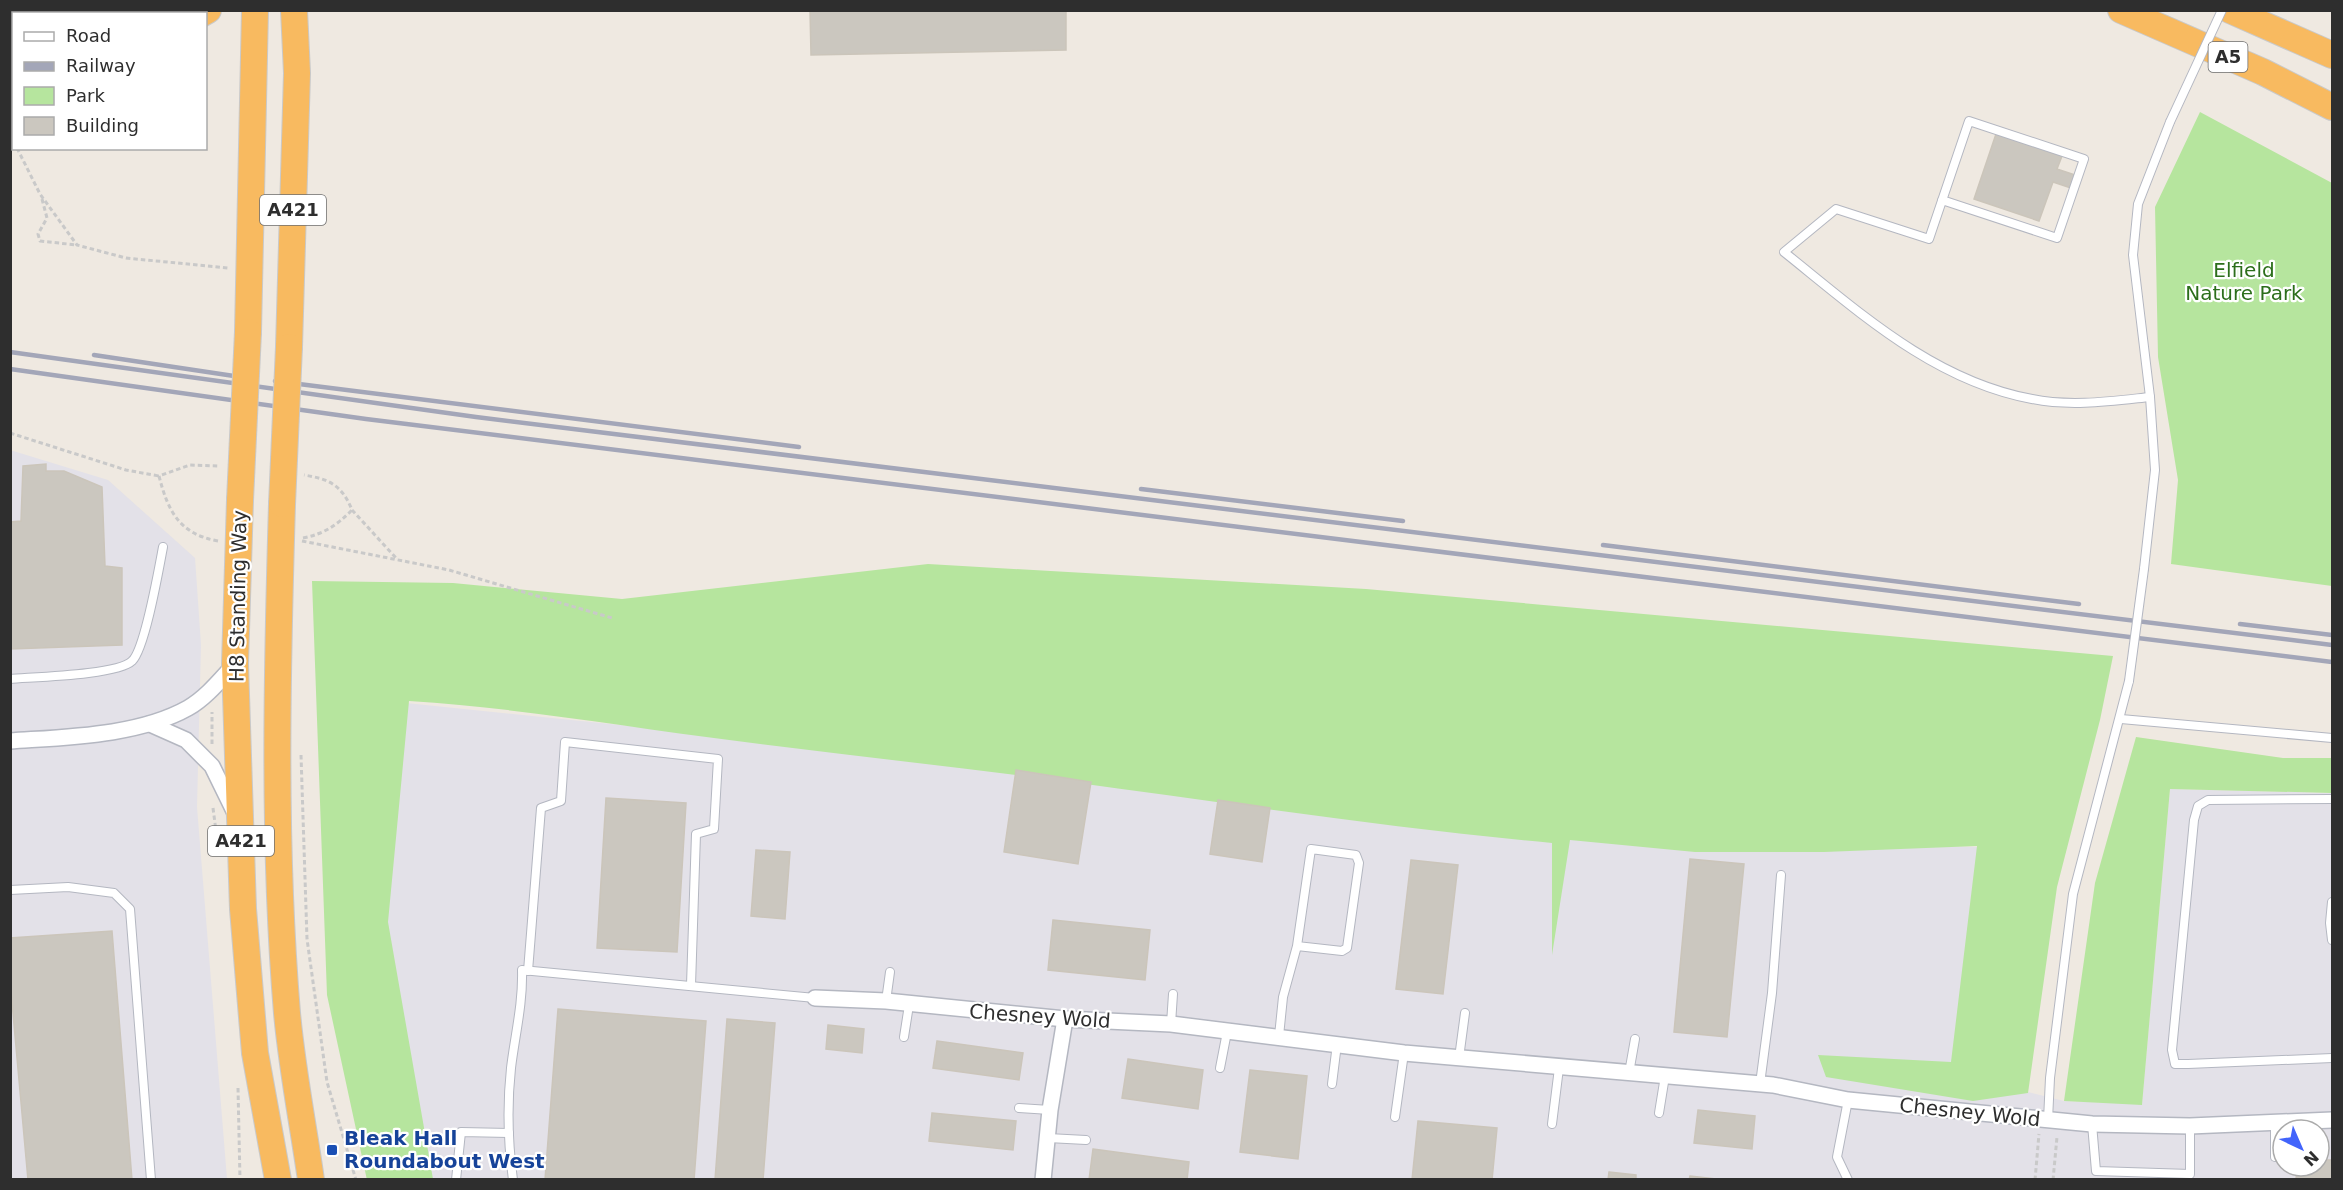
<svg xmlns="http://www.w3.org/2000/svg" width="2343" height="1190" font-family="'DejaVu Sans',sans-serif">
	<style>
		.industrial { fill: #e3e1e8; fill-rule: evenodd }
		.green { fill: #b6e59e }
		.building { fill: #cbc7bf; stroke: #cbc5ba; stroke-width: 1.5 }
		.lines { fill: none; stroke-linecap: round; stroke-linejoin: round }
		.service-casing { stroke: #b4b7c1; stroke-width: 10 }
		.minor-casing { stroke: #b4b7c1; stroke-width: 18 }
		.trunk-casing { stroke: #c9c9c9; stroke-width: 28 }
		.path { stroke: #c9c9c9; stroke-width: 3; stroke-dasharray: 4.5 3; stroke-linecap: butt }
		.service { stroke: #fff; stroke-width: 8 }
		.minor { stroke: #fff; stroke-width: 15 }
		.trunk { stroke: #f8ba60; stroke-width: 26 }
		.rail { stroke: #a3a6b8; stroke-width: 4.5 }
		.service-bridge-casing { stroke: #b4b7c1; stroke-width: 10; stroke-linecap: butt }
		.trunk-bridge-casing { stroke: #c9c9c9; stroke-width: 28; stroke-linecap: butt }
		.service-bridge { stroke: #fff; stroke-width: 8 }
		.trunk-bridge { stroke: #f8ba60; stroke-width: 26 }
		.transit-dot { fill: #1a4fb4; stroke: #fff; stroke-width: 2 }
		.labels { text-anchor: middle; stroke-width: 4.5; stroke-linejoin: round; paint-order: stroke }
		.shield { fill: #fff; stroke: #6d6d6d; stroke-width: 1.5 }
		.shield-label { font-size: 18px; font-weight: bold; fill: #2e2e2e }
		.park-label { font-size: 20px; fill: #2c6e1b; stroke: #fff }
		.street-label { font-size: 20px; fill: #2e2e2e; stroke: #fff }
		.transit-label { font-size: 20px; font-weight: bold; fill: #164399; stroke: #fff; text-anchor: start }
	</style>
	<rect width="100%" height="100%" fill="#efe9e1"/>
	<g class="industrial">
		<polygon points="10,450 108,480 195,558 201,645 197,807 227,1179 11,1179"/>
		<path d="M 406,703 L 1011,765 L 1553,839 L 1977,847 L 2028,1092 L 2064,1101 L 2142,1104 L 2170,789 L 2332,793 L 2332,1179 L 428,1179 L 386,921 ZM 2283,1130 L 2319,1130 L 2319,1166 L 2283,1166 Z"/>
	</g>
	<g class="green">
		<polygon points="2200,112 2332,183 2332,586 2171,564 2178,480 2158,357 2155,207"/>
		<path d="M 928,564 L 1366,589 L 2113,656 L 2100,720 L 2057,887 L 2028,1093 L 1973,1101 L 1826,1077 L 1818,1055 L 1951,1062 L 1977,846 L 1824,852 L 1695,852 L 1570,840 L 1552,955 L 1552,843 C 1388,828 1227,803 1064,781 C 955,767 846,755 737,741 C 627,727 519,708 409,701 L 388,922 L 433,1179 L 367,1180 L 327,995 L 312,581 L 453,583 L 622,599 Z"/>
		<polygon points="2136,737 2283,758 2332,758 2332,793 2170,789 2142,1105 2064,1101 2095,883"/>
	</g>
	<g class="building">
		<polygon points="810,10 1066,10 1066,50 811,55"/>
		<polygon points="1996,134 2062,156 2057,169 2075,175 2071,188 2053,182 2039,221 1974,199"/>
		<polygon points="46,464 46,471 64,471 102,487 105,566 122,568 122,645 10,649 10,522 21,521 23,466"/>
		<polygon points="1016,770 1091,782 1078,864 1004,852"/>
		<polygon points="606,798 686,803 677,952 597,948"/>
		<polygon points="1218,800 1270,808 1262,862 1210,854"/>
		<polygon points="756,850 790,852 785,919 751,916"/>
		<polygon points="1690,859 1744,864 1727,1037 1674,1032"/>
		<polygon points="1411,860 1458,865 1443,994 1396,989"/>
		<polygon points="1053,920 1150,930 1145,980 1048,970"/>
		<polygon points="112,931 132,1180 28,1180 10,980 10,938"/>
		<polygon points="558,1009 706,1021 694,1180 545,1180"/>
		<polygon points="727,1019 775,1023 763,1180 715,1180"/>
		<polygon points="828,1025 864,1029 862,1053 826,1049"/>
		<polygon points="937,1041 1023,1053 1019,1080 933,1068"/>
		<polygon points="1128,1059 1203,1070 1198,1109 1122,1098"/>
		<polygon points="1250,1070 1307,1076 1298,1159 1240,1152"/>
		<polygon points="1698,1110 1755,1116 1752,1149 1694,1143"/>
		<polygon points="932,1113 1016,1121 1013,1150 929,1141"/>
		<polygon points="1418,1121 1497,1128 1492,1180 1412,1180"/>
		<polygon points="1093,1149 1189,1162 1187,1180 1089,1180"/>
		<polygon points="2319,1160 2332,1160 2332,1180 2296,1180 2297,1166 2319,1166"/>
		<polygon points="1609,1172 1636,1175 1636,1180 1608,1180"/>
		<polygon points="1690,1176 1725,1180 1689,1180"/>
	</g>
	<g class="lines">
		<g class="service-casing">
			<g id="service">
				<path d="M 1942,200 L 2057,238 L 2084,159 L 1969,121 L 1929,239 L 1836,209 L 1784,252 C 1859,312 1934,381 2032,399 C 2071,407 2112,401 2150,397"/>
				<polyline points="2144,569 2155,470 2150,397 2133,255 2138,204 2170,122"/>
				<path d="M 10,679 C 33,677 118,675 132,661 C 145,649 159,568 163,547"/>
				<polyline points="2121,719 2332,738"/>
				<polyline points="2332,799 2208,800 2198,806 2194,820 2172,1050 2175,1064 2188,1064 2332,1058"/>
				<polyline points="10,890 68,887 114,893 130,909 151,1180"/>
				<polyline points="2332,902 2330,923 2332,940"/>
				<polyline points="528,971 541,808 561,801 565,742 718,759 714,829 696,834 691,985"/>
				<polyline points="886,1001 890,972"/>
				<polyline points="1171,1024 1173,994"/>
				<polyline points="1279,1036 1283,997 1297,946 1311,849 1356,855 1359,863 1347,948 1342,951 1297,946"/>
				<polyline points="904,1037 909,1005"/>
				<polyline points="1459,1058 1465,1013"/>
				<polyline points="1220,1068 1227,1032"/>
				<polyline points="1629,1073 1635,1039"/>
				<polyline points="1332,1084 1337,1044"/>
				<polyline points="1760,1084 1772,993 1781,875"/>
				<polyline points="1848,1100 1837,1157 1848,1180"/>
				<polyline points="1019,1108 1050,1110"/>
				<polyline points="1659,1113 1665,1076"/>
				<polyline points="1395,1117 1404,1053"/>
				<polyline points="2048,1120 2050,1078 2073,894 2129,681"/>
				<polyline points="1552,1124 1559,1068"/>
				<polyline points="2092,1124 2096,1171 2190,1174 2190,1126"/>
				<polyline points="1048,1138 1086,1140"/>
				<polyline points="2275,1157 2275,1124"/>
				<polyline points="456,1180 461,1132 509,1133"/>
				<path d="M 513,1180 C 508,1143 507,1105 511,1068 C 515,1035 523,1004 522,970 L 815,998"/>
			</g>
		</g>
		<g class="minor-casing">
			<g id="minor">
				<polyline points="150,724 186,740 212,766 235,813"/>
				<path d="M 10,741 C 66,737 138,736 188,708 C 206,698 221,679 235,664"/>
				<polyline points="815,998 886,1001 1065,1019 1171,1024 1404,1053 1773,1085 1848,1100 2092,1124 2190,1126 2332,1120"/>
				<polyline points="1043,1180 1050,1110 1065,1019"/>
			</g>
		</g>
		<g class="trunk-casing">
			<g id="trunk">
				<polyline points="2121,10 2263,72 2332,107"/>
				<polyline points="2230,10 2332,55"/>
				<polyline points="68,14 75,10"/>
				<polyline points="201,14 208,10"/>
				<polyline points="10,40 14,38"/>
				<polyline points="10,96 14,94"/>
				<polyline points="248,332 255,10"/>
				<polyline points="289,347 297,73 294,10"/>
				<polyline points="240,500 235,664 243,909 255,1053 278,1180"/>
				<path d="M 282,504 C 277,673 273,844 287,1013 C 292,1069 303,1124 311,1180"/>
			</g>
		</g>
		<g class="path">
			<polyline points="10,137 14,143"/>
			<polyline points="17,148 40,194 77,245 126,258 228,268"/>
			<polyline points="42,199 47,218 38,234 40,241 77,245"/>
			<polyline points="10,433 126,470 159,476"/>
			<polyline points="352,510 397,559"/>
			<path d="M 303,538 C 324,534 337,525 352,510 C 342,485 329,479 304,475"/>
			<path d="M 218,541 C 179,534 168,511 159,476 L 190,465 L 220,466"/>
			<polyline points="302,541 449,570 612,618"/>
			<polyline points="212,744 212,712"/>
			<polyline points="301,755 307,939 327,1082 356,1180"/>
			<polyline points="213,808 218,846"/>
			<polyline points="238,1088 240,1180"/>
			<polyline points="2035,1180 2039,1134"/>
			<polyline points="2053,1180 2057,1137"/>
		</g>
		<use href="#service" class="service"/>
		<use href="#minor" class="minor"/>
		<use href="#trunk" class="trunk"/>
		<g class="rail">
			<polyline points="10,352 476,417 2332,645"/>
			<polyline points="94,355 254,379"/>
			<polyline points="10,369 366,419 2332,662"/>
			<polyline points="275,381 799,447"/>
			<polyline points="1141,489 1403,521"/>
			<polyline points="1603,545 2079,604"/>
			<polyline points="2240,624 2332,635"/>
		</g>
		<g class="service-bridge-casing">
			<g id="service-bridge">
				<polyline points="2170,122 2222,10"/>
				<polyline points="2129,681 2144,569"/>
			</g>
		</g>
		<g class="trunk-bridge-casing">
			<g id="trunk-bridge">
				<polyline points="240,500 248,332"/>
				<polyline points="282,504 289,347"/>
			</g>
		</g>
		<use href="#service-bridge" class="service-bridge"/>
		<use href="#trunk-bridge" class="trunk-bridge"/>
	</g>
	<rect class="transit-dot" x="326" y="1144" width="12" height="12" rx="3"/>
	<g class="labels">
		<g class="shield">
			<rect x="2208.5" y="42" width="39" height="30" rx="4.5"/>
			<rect x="260" y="195" width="66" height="30" rx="4.5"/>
			<rect x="208" y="826" width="66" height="30" rx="4.5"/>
		</g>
		<g class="shield-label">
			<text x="2228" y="63">A5</text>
			<text x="293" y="216">A421</text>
			<text x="241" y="847">A421</text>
		</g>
		<g class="park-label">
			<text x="2244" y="277">Elfield<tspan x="2244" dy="23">Nature Park</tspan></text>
		</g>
		<g class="street-label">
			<text transform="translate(238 596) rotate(-89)" y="7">H8 Standing Way</text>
			<text transform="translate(1040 1016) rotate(4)" y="7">Chesney Wold</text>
			<text transform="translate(1970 1112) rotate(6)" y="7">Chesney Wold</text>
		</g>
		<g class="transit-label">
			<text x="344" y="1145">Bleak Hall<tspan x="344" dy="23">Roundabout West</tspan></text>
		</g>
	</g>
	<rect width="2343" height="1190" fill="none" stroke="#2e2e2e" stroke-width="24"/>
	<rect x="12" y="12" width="195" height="138" fill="#ffffff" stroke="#ababab" stroke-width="1.5"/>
	<rect x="24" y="32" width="30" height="9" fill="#ffffff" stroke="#ababab" stroke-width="1.5"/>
	<text x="66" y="42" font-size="18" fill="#2e2e2e">Road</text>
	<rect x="24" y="62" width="30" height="9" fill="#a3a6b8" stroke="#ababab" stroke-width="1.5"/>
	<text x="66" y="72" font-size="18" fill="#2e2e2e">Railway</text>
	<rect x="24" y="87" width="30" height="18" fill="#b6e59e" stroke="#ababab" stroke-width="1.5"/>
	<text x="66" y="102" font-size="18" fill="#2e2e2e">Park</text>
	<rect x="24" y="117" width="30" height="18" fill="#cbc7bf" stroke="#ababab" stroke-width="1.5"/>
	<text x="66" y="132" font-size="18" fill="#2e2e2e">Building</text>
	<g transform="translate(2301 1148) rotate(136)"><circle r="28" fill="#ffffff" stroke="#ababab" stroke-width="1.5"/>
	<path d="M0-4.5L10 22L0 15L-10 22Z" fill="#4264fb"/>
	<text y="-9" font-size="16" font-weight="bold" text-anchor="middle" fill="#2e2e2e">N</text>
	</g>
</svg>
